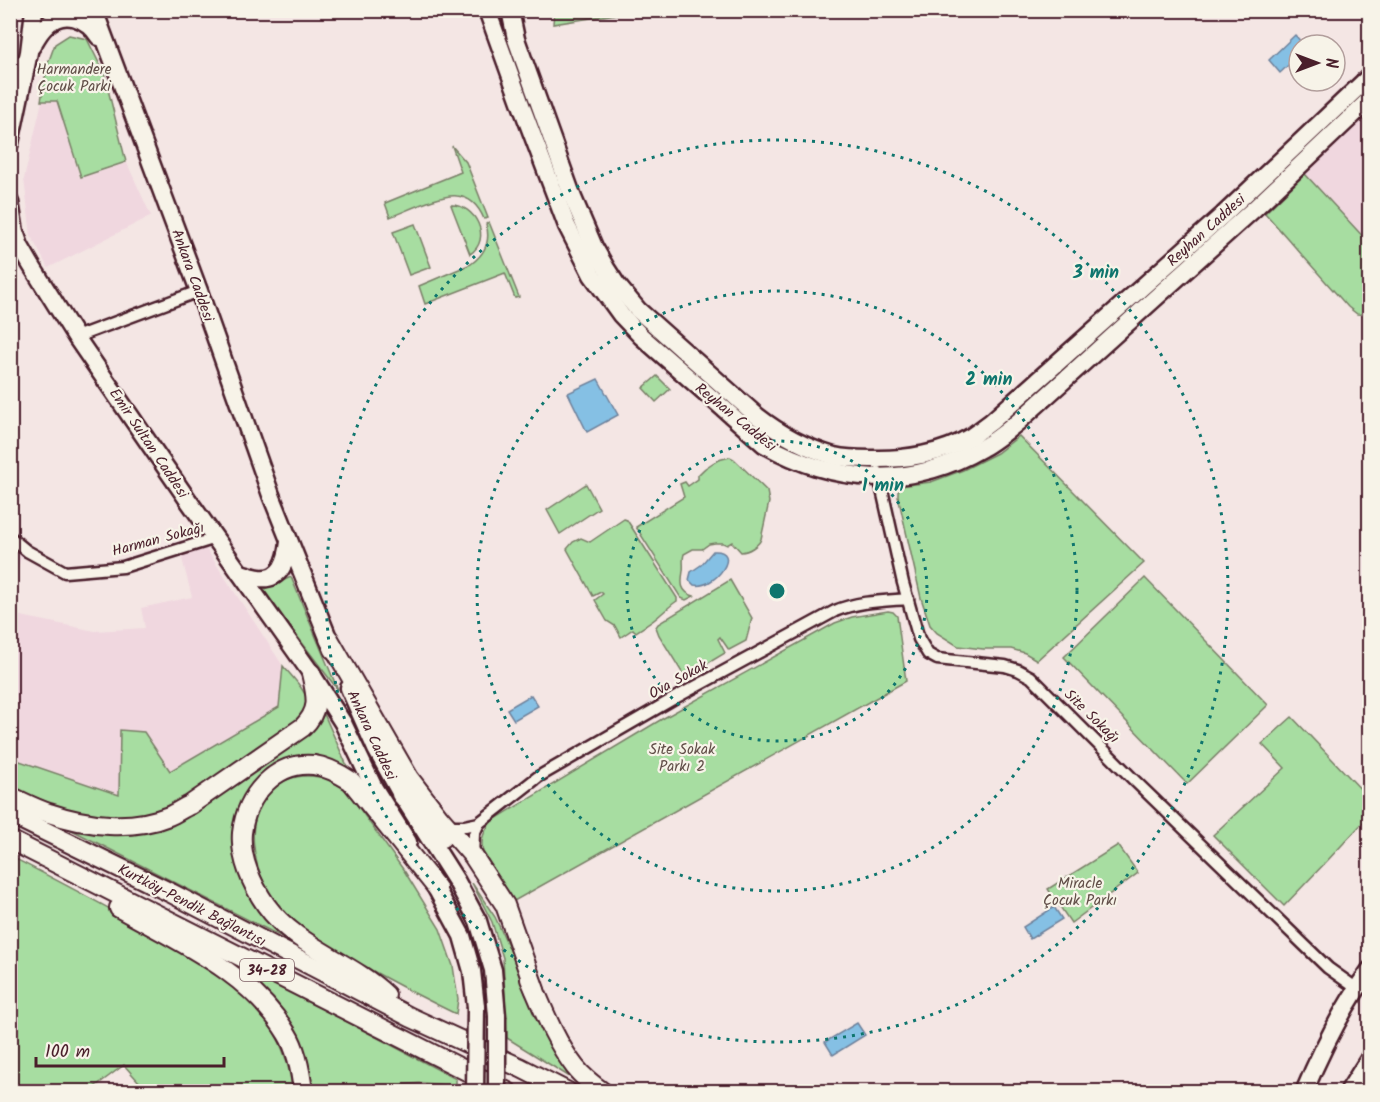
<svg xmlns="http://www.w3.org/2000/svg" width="1380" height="1102" font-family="Kalam,sans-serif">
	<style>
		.built { fill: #f0d7df }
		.green { fill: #a7dda1; stroke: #787e66; stroke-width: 1.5 }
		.water { fill: #85c0e4; stroke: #6d809a; stroke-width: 1.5 }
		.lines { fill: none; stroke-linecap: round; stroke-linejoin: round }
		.street-casing { stroke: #4a1f2b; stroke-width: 15 }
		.primary-casing { stroke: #4a1f2b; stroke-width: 21 }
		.highway-casing { stroke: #4a1f2b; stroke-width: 22 }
		.street { stroke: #f7f3e8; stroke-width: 10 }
		.primary { stroke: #f7f3e8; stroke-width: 16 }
		.highway { stroke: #f7f3e8; stroke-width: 18 }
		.primary-bridge-casing { stroke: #4a1f2b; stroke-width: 21; stroke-linecap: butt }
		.primary-bridge { stroke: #f7f3e8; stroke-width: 16 }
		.ring { fill: none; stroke: #0f766e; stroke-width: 3; stroke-dasharray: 3 6 }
		.labels { text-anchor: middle; stroke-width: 4.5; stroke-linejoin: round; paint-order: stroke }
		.shield { fill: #f7f3e8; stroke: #7e5f64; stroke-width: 1.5 }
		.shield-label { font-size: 14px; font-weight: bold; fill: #4a1f2b }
		.park-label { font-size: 15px; fill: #614e48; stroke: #f7f3e8 }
		.street-label { font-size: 15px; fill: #4a1f2b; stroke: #f7f3e8 }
		.centre { fill: #0f766e; stroke: #f7f3e8; stroke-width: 3 }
		.ring-label { font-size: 18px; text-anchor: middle; font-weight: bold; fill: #0f766e; stroke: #f7f3e8; stroke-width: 4.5; stroke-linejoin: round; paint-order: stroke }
	</style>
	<rect width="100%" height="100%" fill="#f4e6e4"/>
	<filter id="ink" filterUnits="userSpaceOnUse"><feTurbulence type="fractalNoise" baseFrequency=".0167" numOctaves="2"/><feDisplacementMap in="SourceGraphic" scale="12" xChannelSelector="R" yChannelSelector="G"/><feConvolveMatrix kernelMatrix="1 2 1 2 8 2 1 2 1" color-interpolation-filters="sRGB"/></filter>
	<g filter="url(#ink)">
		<g class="built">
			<polygon points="42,101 57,101 80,178 127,163 151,216 48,268 31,236 24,179"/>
			<polygon points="1369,114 1369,243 1305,174"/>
			<polygon points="11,537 24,549 11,589"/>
			<polygon points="201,541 283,666 279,707 170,771 144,732 119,795 11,758 11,614 95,631 145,628 141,608 192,597 180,551"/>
		</g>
		<g class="green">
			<polygon points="554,11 554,10 635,11 553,24"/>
			<polygon points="69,35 87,39 104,73 126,162 81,177 57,101 41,101 47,66 55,44"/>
			<path d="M 452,146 L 466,162 L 488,218 L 484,219 C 479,207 470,197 457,196 C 441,194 406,211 390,217 L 385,203 L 461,172 Z"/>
			<polygon points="1305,174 1369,243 1369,315 1357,314 1348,307 1265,213"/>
			<path d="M 451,205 C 475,204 493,239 470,254 Z"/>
			<path d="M 489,222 L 519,297 L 515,298 L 505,273 L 425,304 L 419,286 L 471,264 C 485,254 491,241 486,224 Z"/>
			<polygon points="415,224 431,267 409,275 393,232"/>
			<polygon points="657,376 670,389 656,402 643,388"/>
			<polygon points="1019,436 1144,563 1037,660 1025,653 1011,649 983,649 958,646 937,633 930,625 921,598 898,496 898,492 900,486 931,482 963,470 997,453"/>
			<path d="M 730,457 L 734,459 L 767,491 L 769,502 L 761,539 C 759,545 748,552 741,552 L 732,542 L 727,545 L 723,543 L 715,543 L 709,544 L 702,549 L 693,549 L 684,554 C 682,560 684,565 683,571 C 681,583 680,592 694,596 L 686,600 L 681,598 L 636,527 L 684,497 L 680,484 L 685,482 L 688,486 L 698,479 L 698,475 C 706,466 718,459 730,457 Z"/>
			<polygon points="586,484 599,508 560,534 547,510"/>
			<path d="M 624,519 L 627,520 L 677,598 L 677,601 C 671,605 667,609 661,614 C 654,621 645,626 636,632 L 633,629 L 621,637 L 615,626 L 607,621 L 595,600 L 603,594 L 601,592 L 593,596 L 567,549 L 573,542 L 581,538 L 590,542 Z"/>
			<polygon points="291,577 338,690 262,590"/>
			<polygon points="1145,578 1268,705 1187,784 1064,657"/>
			<polygon points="730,580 752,618 746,641 729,650 720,637 718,639 725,653 690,674 683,674 659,635 656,627 658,624"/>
			<path d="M 888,611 L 893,612 L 897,616 L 906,681 L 514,901 L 483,852 C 480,839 484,831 492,821 L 662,719 L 835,623 L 852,617 Z"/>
			<path d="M 283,666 C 291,676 314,697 306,711 C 304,714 299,718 296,721 L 168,810 L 123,818 L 97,817 L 54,805 L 11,787 L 11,758 L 119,795 L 120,730 L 144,732 L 170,771 L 279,707 Z"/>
			<polygon points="324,714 348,768 332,760 317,756 303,755 290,757 264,771 246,792 237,815 235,836 292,942 60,824 125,832 293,744 318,725"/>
			<polygon points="1292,717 1369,798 1370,815 1327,861 1284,906 1213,835 1285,768 1262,744"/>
			<path d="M 322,773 L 347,791 L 405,872 L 440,929 L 453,966 L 458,999 L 456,1014 C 413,993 372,972 332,947 C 312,935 289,920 275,901 C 264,886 256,866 254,847 C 252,832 254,816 262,803 C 277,780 293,773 320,777 Z"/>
			<polygon points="1118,845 1138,873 1071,923 1048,889"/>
			<path d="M 10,856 C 97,901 185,946 260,1008 L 253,1007 C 259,1014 266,1021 272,1029 C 283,1045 291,1072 292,1091 L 147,1091 L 124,1065 L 89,1091 L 11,1091 Z"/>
			<polygon points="472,883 495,917 527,987 586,1087 507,1038 503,958 492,922"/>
			<polygon points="233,962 456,1079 456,1086 423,1083 397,1085 380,1091 310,1091 291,1025 269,995"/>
		</g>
		<g class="water">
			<polygon points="1295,35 1304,45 1299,45 1299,55 1280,73 1269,60"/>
			<polygon points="598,379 618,415 587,432 568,393"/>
			<path d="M 713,551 C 744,549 715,590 694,585 L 689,580 L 691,572 L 701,565 Z"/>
			<polygon points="531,695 538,706 514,720 507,709"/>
			<polygon points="1054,907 1062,919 1030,939 1023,927"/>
			<polygon points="857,1023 865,1035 833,1055 825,1042"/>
		</g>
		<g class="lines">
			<g class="street-casing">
				<g id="street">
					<path d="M 10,65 C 18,65 23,60 27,55"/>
					<polyline points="76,337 199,291"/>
					<polyline points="878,472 903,583 919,639 928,654 937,659 1005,666 1018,670 1031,677 1136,782 1328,968 1356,988"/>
					<polyline points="10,537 27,551 65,572 123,567 216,538"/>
					<path d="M 447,826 L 465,826 L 479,823 L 538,777 L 673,699 L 835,611 C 859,601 883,601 908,599"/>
					<polyline points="473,856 474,834 479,823"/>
				</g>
			</g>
			<g class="primary-casing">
				<g id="primary">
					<polyline points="94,10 199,291 271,495 333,650"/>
					<path d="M 487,10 L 523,110 L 567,226 L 592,275 L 621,315 L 641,336 L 764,444 C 835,484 910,490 982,448 C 995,441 1007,431 1019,421 L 1255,208 L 1370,99"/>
					<path d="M 510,10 L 516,39 L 573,198 L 594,247 L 606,268 L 617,285 L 638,310 L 757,416 C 780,434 806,448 834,456 C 846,459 859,459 871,459 C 905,460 943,454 972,436 C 978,432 984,427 991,422 L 1223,215 L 1370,76"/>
					<path d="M 32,46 C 36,39 40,31 46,26 C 64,8 87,18 99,37"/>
					<polyline points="10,143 29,52 34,10"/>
					<polyline points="10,202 15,232 20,246 31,265 76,337 188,500 311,673 343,723 374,788 408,842"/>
					<path d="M 240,573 C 246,574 252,577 259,578 C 281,581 287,560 289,542"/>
					<polyline points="349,688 376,749 401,794 457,882 478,921 493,970 497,1016"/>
					<polyline points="430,877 462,936 472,971 476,1007"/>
					<path d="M 1304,1092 C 1322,1049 1342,1008 1370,970"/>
					<polyline points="1348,1092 1370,1057"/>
				</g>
			</g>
			<g class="highway-casing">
				<g id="highway">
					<polyline points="329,639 409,778 439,817 473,856 505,905 535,990"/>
					<polyline points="401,794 442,838"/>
					<path d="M 10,796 C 23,802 36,809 49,813 C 87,826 132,831 169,816 C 176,813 183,808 190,805 L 303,727 C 321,709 316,696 311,673"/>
					<polyline points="10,814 171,893 410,1017 521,1068 568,1092"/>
					<polyline points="10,840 508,1092"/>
					<path d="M 119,908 C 179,942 250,972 287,1034 C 297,1050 301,1073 303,1092"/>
					<path d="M 530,979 C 543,1009 555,1041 575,1067 C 582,1076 593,1085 603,1092"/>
					<path d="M 386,995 C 350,961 296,947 266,905 C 252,885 240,858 242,833 C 246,796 275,761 314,765 C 328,767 340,774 351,781 L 437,888"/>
				</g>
			</g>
			<use href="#street" class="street"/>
			<use href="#primary" class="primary"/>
			<use href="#highway" class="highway"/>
			<g class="primary-bridge-casing">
				<g id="primary-bridge">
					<polyline points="475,1092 476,1007"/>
					<polyline points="497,1092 497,1016"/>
				</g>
			</g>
			<use href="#primary-bridge" class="primary-bridge"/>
		</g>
	</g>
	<g class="ring">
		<circle cx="777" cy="591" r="150"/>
		<circle cx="777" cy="591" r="300"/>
		<circle cx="777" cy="591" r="451"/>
	</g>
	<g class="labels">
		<rect class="shield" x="240" y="959" width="54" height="22" rx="4.5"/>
		<g class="shield-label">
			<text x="267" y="975">34-28</text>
		</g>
		<g class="park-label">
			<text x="74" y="74">Harmandere<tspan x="74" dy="17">Çocuk Parki</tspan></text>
			<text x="682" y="754">Site Sokak<tspan x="682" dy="17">Parkı 2</tspan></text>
			<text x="1080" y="888">Miracle<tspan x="1080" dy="17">Çocuk Parkı</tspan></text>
		</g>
		<g class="street-label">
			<text transform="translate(1206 230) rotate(-42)" y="5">Reyhan Caddesi</text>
			<text transform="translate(193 275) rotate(70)" y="5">Ankara Caddesi</text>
			<text transform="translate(736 417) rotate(39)" y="5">Reyhan Caddesi</text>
			<text transform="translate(149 443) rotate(56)" y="5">Emir Sultan Caddesi</text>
			<text transform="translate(158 539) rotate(-15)" y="5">Harman Sokağı</text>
			<text transform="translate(678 679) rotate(-29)" y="5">Ova Sokak</text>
			<text transform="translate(1092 716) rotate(44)" y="5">Site Sokağı</text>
			<text transform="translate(372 735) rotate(65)" y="5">Ankara Caddesi</text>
			<text transform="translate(192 905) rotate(27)" y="5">Kurtköy-Pendik Bağlantısı</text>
		</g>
	</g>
	<circle cx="777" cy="591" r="9" class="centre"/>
	<g class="ring-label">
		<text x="1096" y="278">3 min</text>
		<text x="989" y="385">2 min</text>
		<text x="883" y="491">1 min</text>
	</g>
	<rect width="1380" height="1102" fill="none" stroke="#f7f3e8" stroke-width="36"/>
	<rect x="18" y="18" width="1344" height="1066" fill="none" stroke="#4a1f2b" stroke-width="2" filter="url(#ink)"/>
	<g transform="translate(1317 63) rotate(90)"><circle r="28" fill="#f7f3e8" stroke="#b29e9c" stroke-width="1.5"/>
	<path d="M0-4.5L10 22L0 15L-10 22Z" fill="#4a1f2b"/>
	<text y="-9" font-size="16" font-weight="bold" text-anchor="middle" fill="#4a1f2b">N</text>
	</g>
	<path d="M36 1057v9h188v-9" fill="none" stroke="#4a1f2b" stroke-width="3"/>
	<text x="45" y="1057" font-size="18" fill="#4a1f2b" stroke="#f7f3e8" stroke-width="4.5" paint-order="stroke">100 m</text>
</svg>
